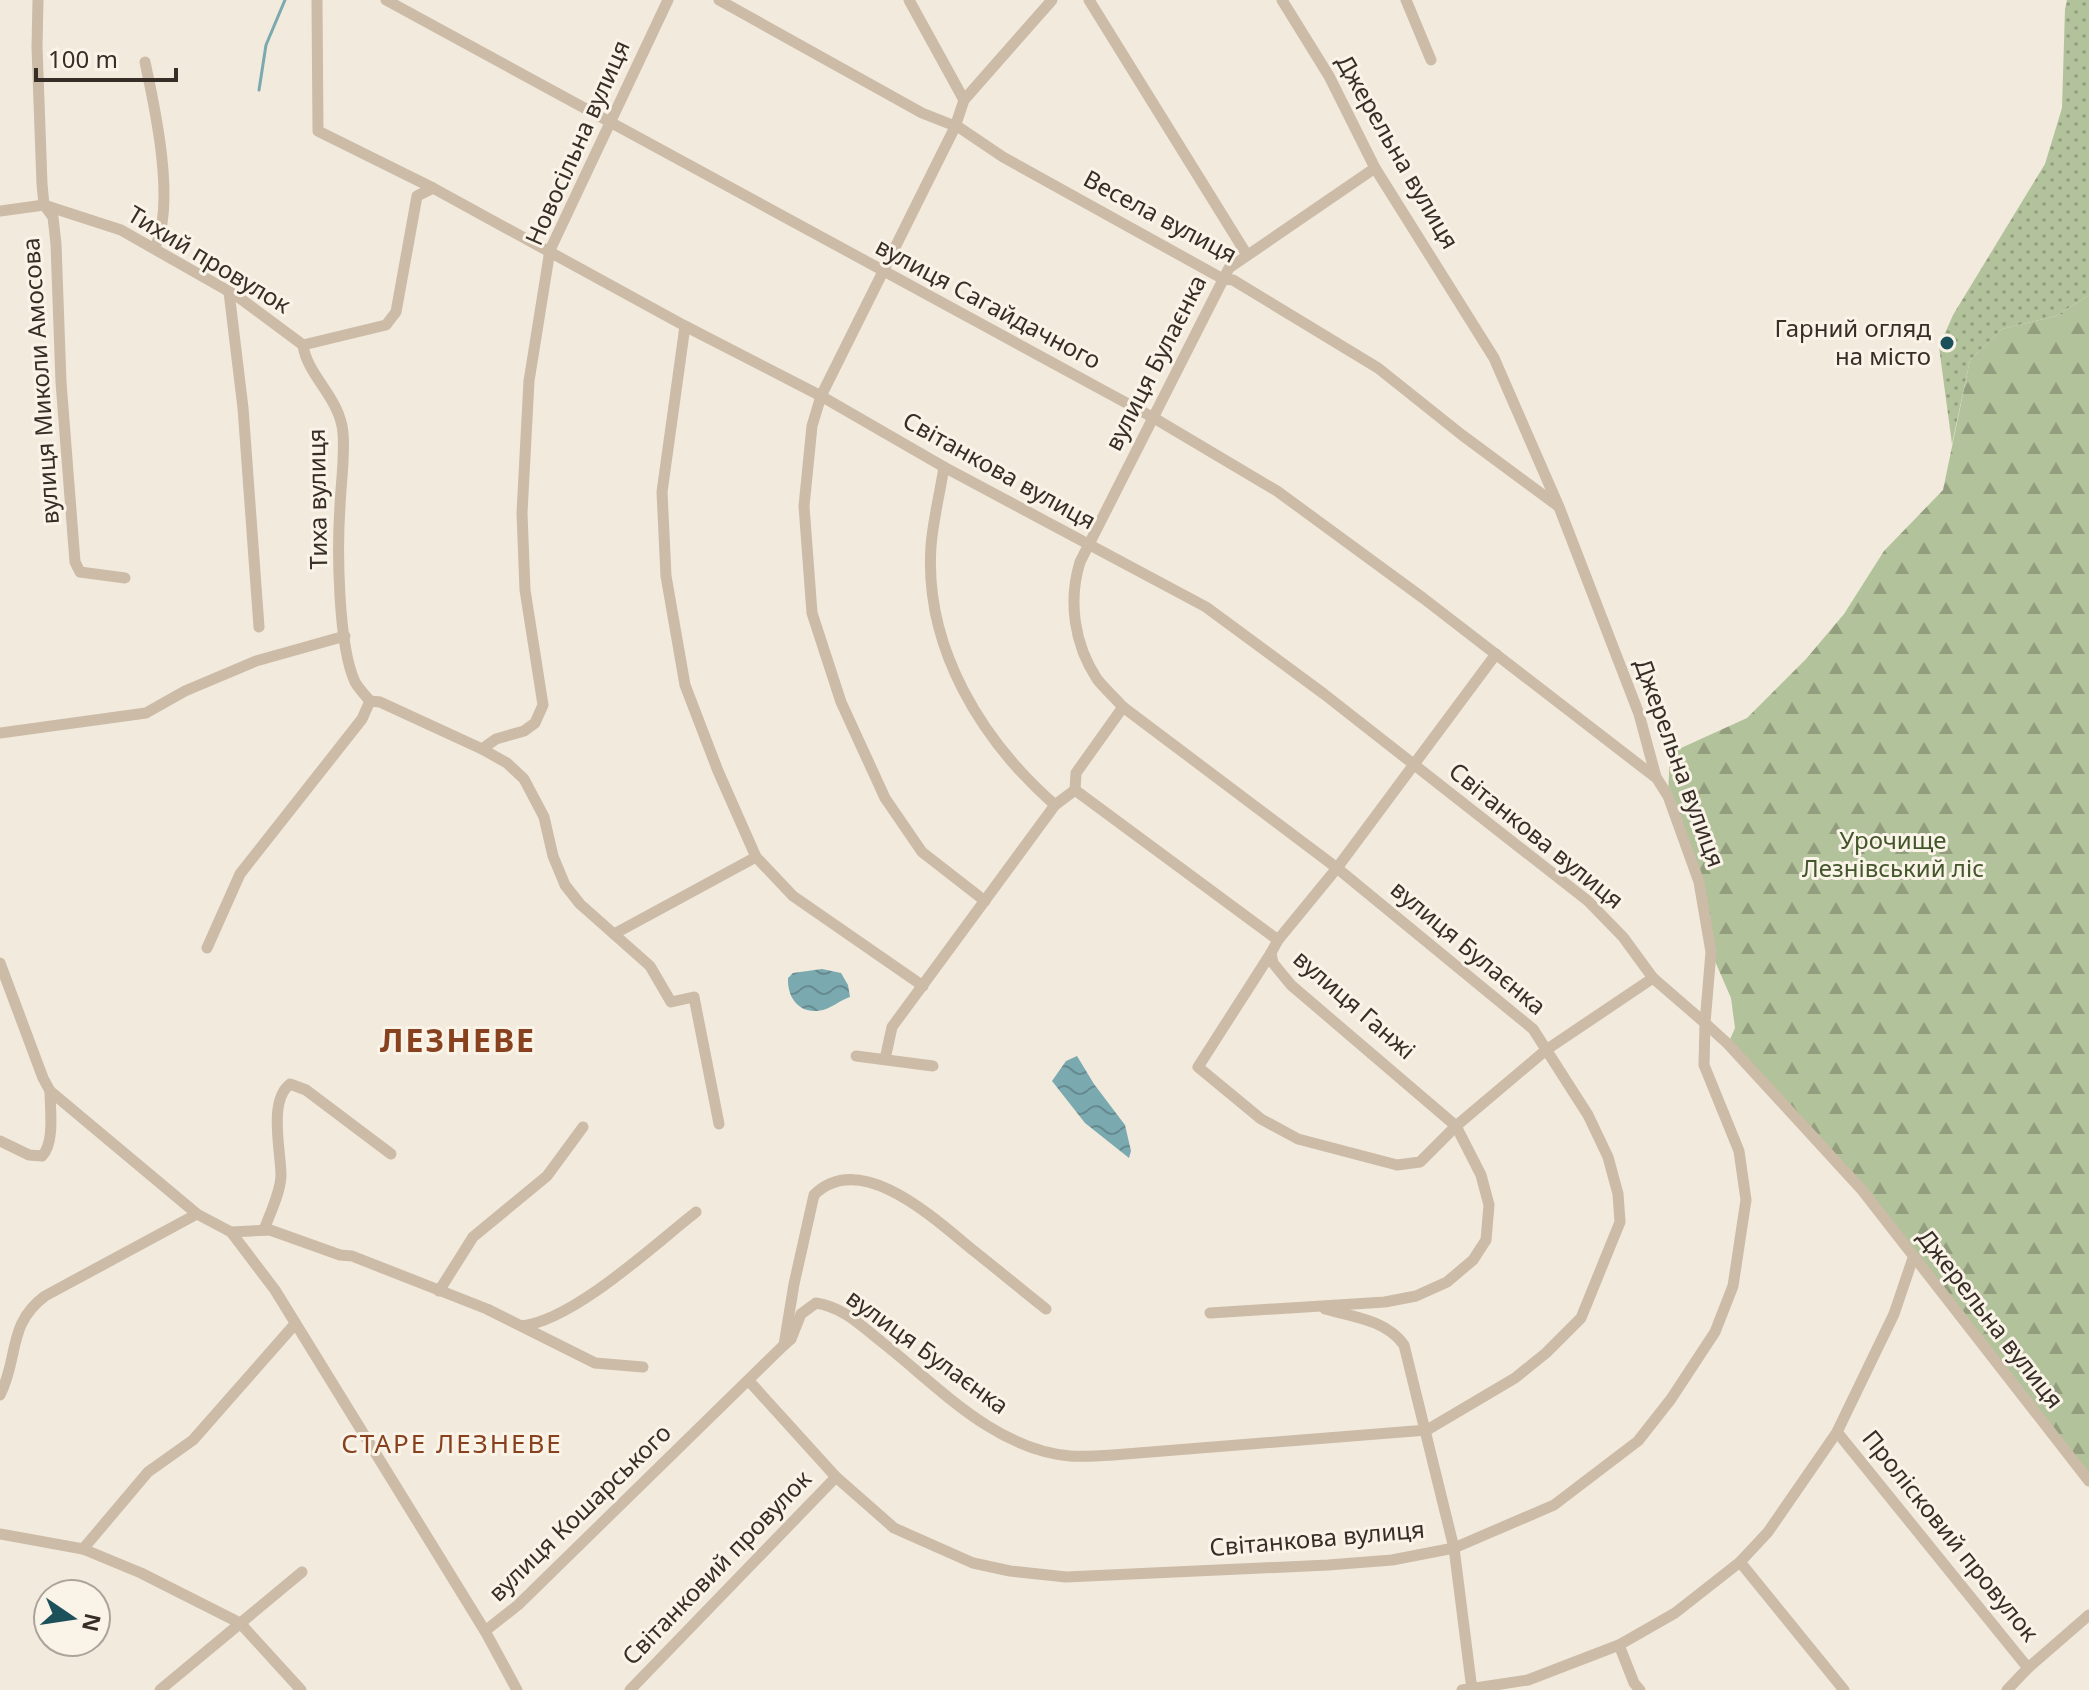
<svg xmlns="http://www.w3.org/2000/svg" width="2089" height="1690" font-family="'Noto Sans',sans-serif">
	<style>
		.grass { fill: url(#grass-dots) }
		.forest { fill: url(#forest-firs) }
		.water { fill: url(#water-waves) }
		.lines { fill: none; stroke-linecap: round; stroke-linejoin: round }
		.stream { stroke: #7aa9b0; stroke-width: 3 }
		.minor { stroke: #cbbba7; stroke-width: 11 }
		.poi-dot { fill: #1c505a; stroke: #faf3e8; stroke-width: 3 }
		.labels { text-anchor: middle; stroke-width: 6; stroke-linejoin: round; paint-order: stroke }
		.street-label { font-size: 24px; fill: #372e28; stroke: #faf3e8 }
		.poi-label { font-size: 24px; fill: #372e28; stroke: #faf3e8; text-anchor: end }
		.park-label { font-size: 24px; fill: #43562b; stroke: #faf3e8 }
		.neighbourhood-label { font-size: 26px; letter-spacing: 2px; fill: #88411f; stroke: #faf3e8 }
		.district-label { font-size: 32px; font-weight: bold; letter-spacing: 2px; fill: #88411f; stroke: #faf3e8 }
	</style>
	<defs>
		<pattern id="grass-dots" width="8" height="8" patternUnits="userSpaceOnUse" patternTransform="scale(2)"><rect width="8" height="8" fill="#b2c29b"/><path d="M2 2h.1M6 6h.1" fill="none" stroke="#929e7e" stroke-width="1.8" stroke-linecap="round"/></pattern>
		<pattern id="forest-firs" width="22" height="20" patternUnits="userSpaceOnUse" patternTransform="scale(2)"><rect width="22" height="20" fill="#b2c29b"/><path d="M5 1l3.5 6h-7zM16 11l3.5 6h-7z" fill="#929e7e"/></pattern>
		<pattern id="water-waves" width="16" height="10" patternUnits="userSpaceOnUse" patternTransform="scale(2)"><rect width="16" height="10" fill="#7aa9b0"/><path d="M0 5q4-4 8 0t8 0" fill="none" stroke="#658a8f"/></pattern>
	</defs>
	<rect width="100%" height="100%" fill="#f2eadc"/>
	<polygon class="grass" points="2067,0 2089,0 2089,295 2056,316 2002,329 1970,360 1952,444 1939,347 1953,315 2045,164 2062,108 2065,9"/>
	<polygon class="forest" points="2089,295 2089,1481 1862,1190 1728,1044 1735,1028 1731,998 1711,952 1707,921 1668,796 1670,753 1747,718 1806,659 1844,614 1884,551 1943,490 1970,360 2002,329 2056,316"/>
	<g class="water">
		<path d="M 822,969 L 841,973 L 848,985 L 850,997 C 841,1000 834,1006 826,1009 C 802,1017 787,1000 788,978 L 793,973 Z"/>
		<polygon points="1077,1056 1094,1084 1125,1125 1131,1151 1129,1158 1085,1123 1052,1081 1066,1061"/>
	</g>
	<g class="lines">
		<polyline class="stream" points="259,90 266,45 285,0"/>
		<g class="minor">
			<polyline points="38,0 37,47 42,184 44,205 53,217 56,244 61,382 75,562 80,572 125,578"/>
			<polyline points="317,0 318,131 433,188 685,326 821,396 944,467 1206,607 1324,694 1588,901 1623,937 1653,978 1705,1023 1704,1065 1739,1151 1746,1200 1733,1286 1715,1332 1671,1399 1638,1441 1554,1505 1454,1548 1392,1560 1328,1565 1066,1577 1010,1571 973,1563 894,1528 836,1477 749,1381"/>
			<polyline points="386,0 1154,418 1277,491 1423,598 1655,777"/>
			<polyline points="719,0 922,113 960,128 1003,157 1223,279 1233,280 1378,368 1462,435 1558,506"/>
			<polyline points="909,0 964,100"/>
			<polyline points="1089,0 1247,255"/>
			<polyline points="1282,0 1329,76 1375,168 1494,358 1559,507 1639,714 1656,777 1668,796 1699,882 1711,952 1705,1023 1728,1044 1862,1190 2089,1481"/>
			<polyline points="1406,0 1431,60"/>
			<path d="M 145,62 C 155,108 176,204 155,247"/>
			<polyline points="0,211 44,205 121,230 237,296 303,345"/>
			<polyline points="229,292 243,408 259,627"/>
			<polyline points="685,326 662,492 666,576 685,685 718,771 756,857 793,896 923,986"/>
			<path d="M 944,467 C 940,493 933,520 931,546 C 924,648 982,741 1055,805 L 1075,790 L 1278,940 L 1271,953 L 1273,963 L 1291,985 L 1456,1126 L 1481,1175 L 1489,1205 L 1486,1240 L 1473,1260 L 1447,1282 L 1416,1296 L 1385,1302 L 1210,1313"/>
			<path d="M 370,701 C 365,695 359,689 355,682 C 338,645 337,549 340,506 C 341,482 345,457 343,433 C 340,397 307,376 303,345 L 386,325 L 396,312 L 417,196 L 433,188"/>
			<polyline points="370,701 380,702 482,749 507,763 524,779 544,817 553,856 565,885 580,904 650,966 671,1002 694,997 719,1124"/>
			<polyline points="0,733 146,713 185,691 256,661 345,636"/>
			<polyline points="482,749 496,739 524,731 535,723 543,705 525,590 522,513 529,381 550,250 668,0"/>
			<polyline points="1075,790 1076,773 1123,707"/>
			<polyline points="985,901 922,852 885,798 841,702 812,613 804,506 812,426 821,396 955,127 964,100 1052,0"/>
			<polyline points="614,934 756,857"/>
			<polyline points="1278,940 1337,868 1496,654"/>
			<polyline points="207,948 240,874 362,719 370,701"/>
			<polyline points="1271,953 1198,1067 1261,1119 1298,1139 1397,1165 1420,1162 1456,1126 1546,1050 1653,978"/>
			<polyline points="0,963 43,1078 50,1091 197,1214 231,1232 275,1290 485,1631 517,1690"/>
			<polyline points="856,1056 933,1066"/>
			<polyline points="885,1059 892,1027 1055,805"/>
			<path d="M 0,1141 L 29,1155 L 42,1156 C 55,1143 50,1109 50,1091"/>
			<path d="M 264,1230 C 270,1213 280,1194 281,1176 C 281,1151 268,1101 290,1084 L 306,1090 L 391,1154"/>
			<polyline points="231,1232 270,1230 340,1255 352,1256 487,1309 595,1363 643,1367"/>
			<polyline points="439,1291 473,1237 547,1176 583,1127"/>
			<path d="M 1325,1309 C 1354,1317 1386,1320 1404,1345 L 1454,1548 L 1472,1690"/>
			<path d="M 522,1326 C 574,1320 654,1245 696,1212"/>
			<path d="M 784,1345 L 791,1339 L 801,1314 L 816,1303 C 845,1308 860,1325 883,1343 C 939,1387 994,1449 1070,1456 C 1084,1457 1099,1456 1113,1455 L 1427,1430 L 1515,1378 L 1546,1353 L 1581,1318 L 1620,1222 L 1618,1194 L 1608,1157 L 1588,1115 L 1533,1029 L 1337,868 L 1123,707 C 1115,698 1105,689 1097,679 C 1074,644 1068,601 1080,562 L 1229,268 L 1375,168"/>
			<path d="M 0,1395 C 19,1358 7,1324 45,1296 L 197,1214"/>
			<polyline points="1837,1432 2028,1668"/>
			<polyline points="0,1534 83,1549 141,1573 240,1623 301,1690"/>
			<polyline points="83,1549 148,1472 193,1440 295,1324"/>
			<polyline points="1740,1562 1844,1690"/>
			<path d="M 485,1631 L 518,1605 L 784,1345 L 794,1284 L 814,1195 C 861,1148 937,1221 974,1251 C 998,1270 1022,1290 1046,1309"/>
			<polyline points="1619,1645 1634,1683 1640,1690"/>
			<polyline points="160,1690 302,1572"/>
			<polyline points="630,1690 836,1477"/>
			<polyline points="1462,1690 1528,1680 1619,1645 1675,1613 1740,1562 1768,1532 1837,1432 1894,1314 1913,1258"/>
			<polyline points="2007,1690 2028,1668 2089,1615"/>
		</g>
	</g>
	<circle class="poi-dot" cx="1947" cy="343" r="8"/>
	<g class="labels">
		<g class="street-label">
			<text transform="translate(578 143) rotate(-66)" y="8">Новосільна вулиця</text>
			<text transform="translate(1397 152) rotate(60)" y="8">Джерельна вулиця</text>
			<text transform="translate(1160 217) rotate(28)" y="8">Весела вулиця</text>
			<text transform="translate(209 260) rotate(31)" y="8">Тихий провулок</text>
			<text transform="translate(988 304) rotate(28)" y="8">вулиця Сагайдачного</text>
			<text transform="translate(1156 363) rotate(-63)" y="8">вулиця Булаєнка</text>
			<text transform="translate(41 381) rotate(-94)" y="8">вулиця Миколи Амосова</text>
			<text transform="translate(999 471) rotate(29)" y="8">Світанкова вулиця</text>
			<text transform="translate(318 499) rotate(-91)" y="8">Тиха вулиця</text>
			<text transform="translate(1679 763) rotate(70)" y="8">Джерельна вулиця</text>
			<text transform="translate(1536 836) rotate(39)" y="8">Світанкова вулиця</text>
			<text transform="translate(1468 948) rotate(40)" y="8">вулиця Булаєнка</text>
			<text transform="translate(1354 1005) rotate(41)" y="8">вулиця Ганжі</text>
			<text transform="translate(1990 1319) rotate(52)" y="8">Джерельна вулиця</text>
			<text transform="translate(927 1352) rotate(36)" y="8">вулиця Булаєнка</text>
			<text transform="translate(580 1513) rotate(-44)" y="8">вулиця Кошарського</text>
			<text transform="translate(1950 1536) rotate(51)" y="8">Пролісковий провулок</text>
			<text transform="translate(1317 1539) rotate(-5)" y="8">Світанкова вулиця</text>
			<text transform="translate(717 1568) rotate(-46)" y="8">Світанковий провулок</text>
		</g>
		<g class="poi-label">
			<text x="1931" y="337">Гарний огляд<tspan x="1931" dy="28">на місто</tspan></text>
		</g>
		<g class="park-label">
			<text x="1893" y="849">Урочище<tspan x="1893" dy="28">Лезнівський ліс</tspan></text>
		</g>
		<g class="neighbourhood-label">
			<text x="452" y="1453">СТАРЕ ЛЕЗНЕВЕ</text>
		</g>
		<g class="district-label">
			<text x="458" y="1052">ЛЕЗНЕВЕ</text>
		</g>
	</g>
	<g transform="translate(72 1618) rotate(103)"><circle r="38" fill="#faf3e8" stroke="#aca49b" stroke-width="2"/>
	<path d="M0-6L14 30L0 20L-14 30Z" fill="#1c505a"/>
	<text y="-12" font-size="22" font-weight="bold" text-anchor="middle" fill="#372e28">N</text>
	</g>
	<path d="M36 68v12h140v-12" fill="none" stroke="#372e28" stroke-width="4"/>
	<text x="48" y="68" font-size="24" fill="#372e28" stroke="#faf3e8" stroke-width="6" paint-order="stroke">100 m</text>
</svg>
